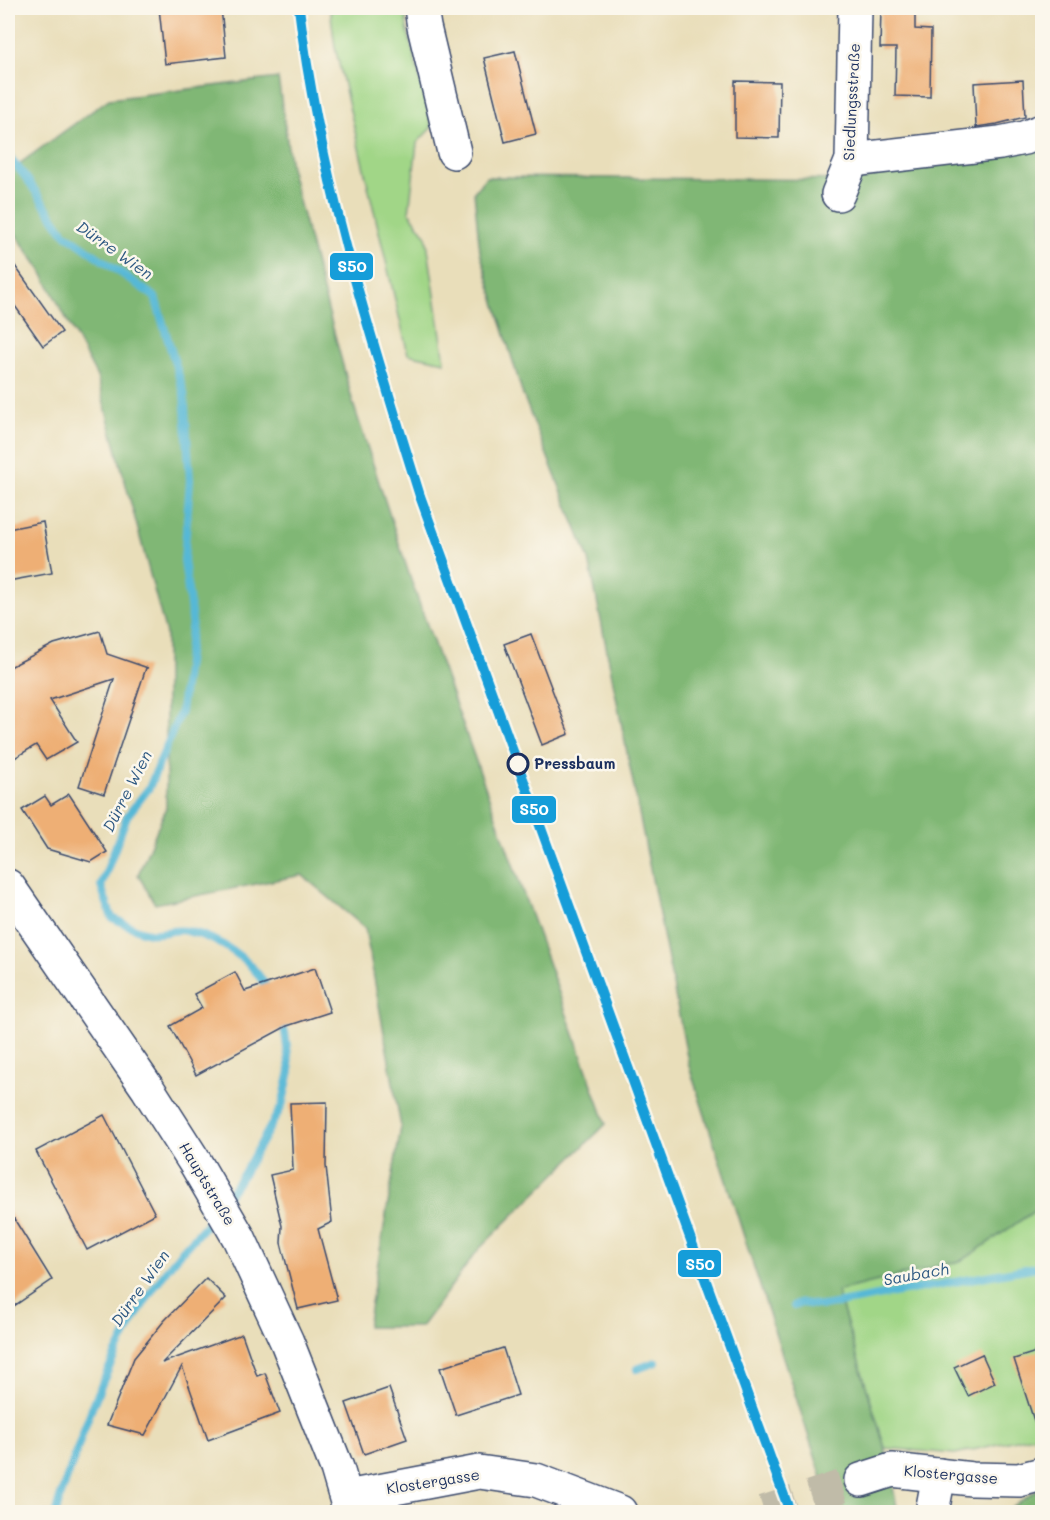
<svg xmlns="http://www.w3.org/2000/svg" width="1050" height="1520" font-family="Mali,sans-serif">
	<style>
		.green { fill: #a1d687; stroke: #5e8272; stroke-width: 1.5 }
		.forest { fill: #80b774; stroke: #4e7369; stroke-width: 1.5 }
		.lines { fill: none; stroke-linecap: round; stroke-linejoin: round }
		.stream { stroke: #57b8d6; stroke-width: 8 }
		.building { fill: #eeaf75 }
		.minor-tunnel { stroke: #c0bba8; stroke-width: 33; stroke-dasharray: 33 16; stroke-linecap: butt }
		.minor-casing { stroke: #3a496c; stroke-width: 36 }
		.primary-casing { stroke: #3a496c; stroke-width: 36 }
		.minor { stroke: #fff; stroke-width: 33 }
		.primary { stroke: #fff; stroke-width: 33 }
		.rail-1-casing { stroke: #fbf7ec; stroke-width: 15 }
		.rail-1 { stroke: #159dd9; stroke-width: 10 }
		.stop-dot { fill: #fbf7ec; stroke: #1b2f5e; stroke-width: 3 }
		.labels { text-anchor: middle; stroke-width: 5; stroke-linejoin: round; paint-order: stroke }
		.street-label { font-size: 15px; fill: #1b2f5e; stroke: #fbf7ec }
		.stop-label { font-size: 15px; font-weight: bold; fill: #1b2f5e; stroke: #fbf7ec; text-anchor: start }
		.water-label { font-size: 16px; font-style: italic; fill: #2d5882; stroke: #fbf7ec }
		.line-badge { stroke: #fbf7ec; stroke-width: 2 }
		.badge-label { font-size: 16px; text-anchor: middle; font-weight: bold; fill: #fff }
	</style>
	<rect width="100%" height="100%" fill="#fbf7ec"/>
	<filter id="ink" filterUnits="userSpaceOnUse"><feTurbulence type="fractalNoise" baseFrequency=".0167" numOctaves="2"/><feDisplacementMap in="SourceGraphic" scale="12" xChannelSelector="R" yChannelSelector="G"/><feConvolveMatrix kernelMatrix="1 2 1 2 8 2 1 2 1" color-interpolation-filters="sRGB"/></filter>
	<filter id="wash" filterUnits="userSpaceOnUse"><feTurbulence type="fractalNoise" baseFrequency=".008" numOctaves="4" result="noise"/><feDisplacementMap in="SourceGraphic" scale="24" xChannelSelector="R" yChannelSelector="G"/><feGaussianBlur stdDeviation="1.35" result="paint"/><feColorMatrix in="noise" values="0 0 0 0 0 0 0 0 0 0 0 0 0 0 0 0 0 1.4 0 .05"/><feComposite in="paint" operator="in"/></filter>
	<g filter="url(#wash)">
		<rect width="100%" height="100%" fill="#e9deba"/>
		<g class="green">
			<polygon points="330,8 405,8 407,28 432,127 417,143 409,212 426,235 445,362 408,354 335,47"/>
			<polygon points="1040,1207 1042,1209 1042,1434 955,1454 885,1448 837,1291 963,1260"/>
		</g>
		<g class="forest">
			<polygon points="278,78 292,175 353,403 411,580 606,1124 478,1250 421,1327 367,1327 401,1127 365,928 302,875 155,904 138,875 166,808 166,634 97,377 40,269 8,223 8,172 109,99"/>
			<polygon points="1042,124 1042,1209 1040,1207 963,1260 837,1291 885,1448 898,1512 833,1512 689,1066 589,560 523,395 480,252 474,192 486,177 862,180"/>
			<polygon points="1042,1487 1042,1512 1029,1512 1012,1507"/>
		</g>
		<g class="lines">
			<g class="stream">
				<path d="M 8,155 L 27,179 L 64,233 L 155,297 L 184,393 L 190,480 L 184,560 L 192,621 L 181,711 L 149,788 L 127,816 L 101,886 L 112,918 C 123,922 138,932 150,933 C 162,935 175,928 187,931 C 220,938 256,962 269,993"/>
				<polyline points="225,1200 244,1173 282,1106 290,1071 285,1032 280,1018"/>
				<polyline points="794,1306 801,1303 823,1306 1042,1266"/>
				<polyline points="637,1369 656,1362"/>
				<path d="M 56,1512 C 61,1493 68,1474 75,1456 C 96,1390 124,1328 165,1272 C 180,1251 200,1234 215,1213"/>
			</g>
		</g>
		<g id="blocks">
			<g class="building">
				<polygon points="159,8 221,8 226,57 165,64"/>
				<polygon points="881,8 915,8 915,29 931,30 930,97 895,96 896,48 880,48"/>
				<polygon points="515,51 536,134 505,142 484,58"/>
				<polygon points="1023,80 1025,117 997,124 976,127 974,83"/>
				<polygon points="735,81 780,82 779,138 735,137"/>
				<polygon points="8,256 62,332 43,346 8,296"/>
				<polygon points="43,522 52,573 8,581 8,529"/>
				<polygon points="100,631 107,654 148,668 146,668 104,794 79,786 114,679 50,700 77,742 46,760 36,745 8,762 8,668 54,644"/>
				<polygon points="531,634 569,734 542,745 504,644"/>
				<polygon points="69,794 107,852 91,862 47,849 22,810 45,796 51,805"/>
				<polygon points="315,968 330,1012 287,1026 196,1075 170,1026 202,1008 194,994 235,972 245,991"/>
				<polygon points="327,1102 326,1166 332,1222 318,1229 337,1300 298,1309 281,1243 282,1226 270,1175 293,1170 290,1103"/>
				<polygon points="104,1115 155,1214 87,1250 36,1151"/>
				<polygon points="8,1209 52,1280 8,1310"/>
				<polygon points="206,1278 226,1298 162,1363 242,1334 257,1376 265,1373 280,1413 208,1440 182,1366 145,1435 107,1425 134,1358 164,1321"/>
				<polygon points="503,1348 518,1395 456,1415 440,1368"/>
				<polygon points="1042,1350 1042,1432 1038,1433 1014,1359"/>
				<polygon points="982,1354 995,1383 968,1396 954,1367"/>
				<polygon points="389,1388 407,1439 364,1454 346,1403"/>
			</g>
		</g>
	</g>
	<g filter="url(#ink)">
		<use href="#blocks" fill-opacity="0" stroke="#3a496c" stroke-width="1.5"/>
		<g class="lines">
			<polyline class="minor-tunnel" points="764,1512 861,1480"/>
			<g class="minor-casing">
				<g id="minor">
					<polyline points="421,8 424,27 454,152"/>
					<polyline points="852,160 1000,143 1024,138 1042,131"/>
					<polyline points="838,194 852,160 855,8"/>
					<polyline points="861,1480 892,1470 972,1479 1019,1480 1042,1474"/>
					<polyline points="347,1497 479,1472 536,1480 620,1512"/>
					<polyline points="932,1512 939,1475"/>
				</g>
			</g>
			<g class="primary-casing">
				<polyline id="primary" points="8,886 148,1089 196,1164 239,1238 287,1342 337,1468 350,1512"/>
			</g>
			<use href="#minor" class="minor"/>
			<use href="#primary" class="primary"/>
			<g class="rail-1-casing">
				<path id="rail-1" d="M 299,8 C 319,175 370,336 420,496 L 790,1512"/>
			</g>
			<use href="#rail-1" class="rail-1"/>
		</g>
	</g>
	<circle class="stop-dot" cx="518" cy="764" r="10"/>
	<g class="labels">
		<g class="street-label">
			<text transform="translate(852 102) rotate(-87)" y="5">Siedlungsstraße</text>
			<text transform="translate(207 1184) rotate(59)" y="5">Hauptstraße</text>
			<text transform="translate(951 1475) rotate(5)" y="5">Klostergasse</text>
			<text transform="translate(433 1482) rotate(-9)" y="5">Klostergasse</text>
		</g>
		<g class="stop-label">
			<text x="534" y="769">Pressbaum</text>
		</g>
		<g class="water-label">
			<text transform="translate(115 250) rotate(35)" y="6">Dürre Wien</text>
			<text transform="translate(127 791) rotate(-63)" y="6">Dürre Wien</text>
			<text transform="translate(916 1274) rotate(-10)" y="6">Saubach</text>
			<text transform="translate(140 1288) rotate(-55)" y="6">Dürre Wien</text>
		</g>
	</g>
	<g class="line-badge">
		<rect x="329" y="252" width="45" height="29" rx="6" fill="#159dd9"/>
		<rect x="511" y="795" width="46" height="29" rx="6" fill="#159dd9"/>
		<rect x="677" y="1249" width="45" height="29" rx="6" fill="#159dd9"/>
	</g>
	<g class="badge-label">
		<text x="352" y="272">S50</text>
		<text x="534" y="815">S50</text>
		<text x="700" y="1270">S50</text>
	</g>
	<rect width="1050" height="1520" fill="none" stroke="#fbf7ec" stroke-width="30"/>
</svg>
